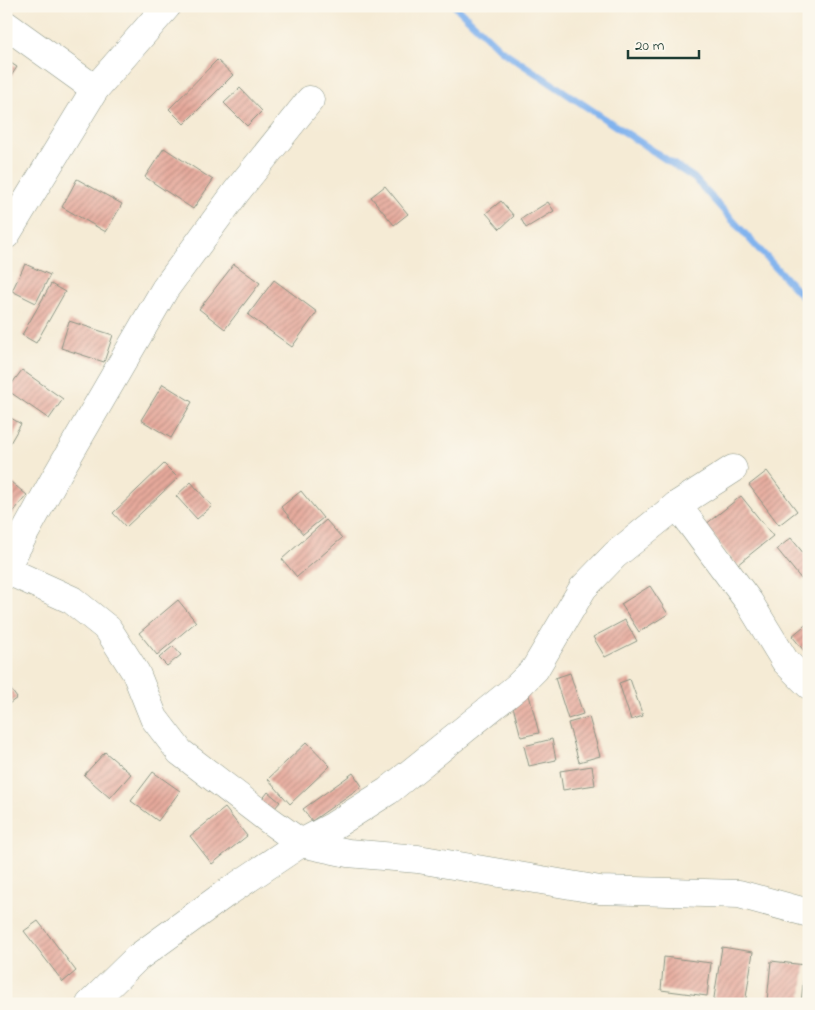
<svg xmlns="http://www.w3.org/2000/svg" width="815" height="1010" font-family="'Indie Flower',sans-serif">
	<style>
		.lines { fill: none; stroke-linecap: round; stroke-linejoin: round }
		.stream { stroke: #81b3ee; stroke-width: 7 }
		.building { fill: url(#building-hatch) }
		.street-casing { stroke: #8a9484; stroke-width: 29 }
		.street { stroke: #fff; stroke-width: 28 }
	</style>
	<defs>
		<pattern id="building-hatch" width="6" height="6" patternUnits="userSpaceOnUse" patternTransform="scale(1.25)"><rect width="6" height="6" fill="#e6a99b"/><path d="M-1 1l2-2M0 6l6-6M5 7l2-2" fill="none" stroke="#ba8b7f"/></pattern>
	</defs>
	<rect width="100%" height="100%" fill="#fbf7ec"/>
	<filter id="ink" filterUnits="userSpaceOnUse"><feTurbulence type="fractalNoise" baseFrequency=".02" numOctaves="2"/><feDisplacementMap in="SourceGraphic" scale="10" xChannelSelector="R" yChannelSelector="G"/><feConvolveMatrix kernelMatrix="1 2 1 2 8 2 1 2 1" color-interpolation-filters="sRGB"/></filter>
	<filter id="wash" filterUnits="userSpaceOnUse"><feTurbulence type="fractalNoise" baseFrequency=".0096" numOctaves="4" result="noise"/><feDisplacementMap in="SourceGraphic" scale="20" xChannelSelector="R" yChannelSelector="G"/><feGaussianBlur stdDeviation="1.12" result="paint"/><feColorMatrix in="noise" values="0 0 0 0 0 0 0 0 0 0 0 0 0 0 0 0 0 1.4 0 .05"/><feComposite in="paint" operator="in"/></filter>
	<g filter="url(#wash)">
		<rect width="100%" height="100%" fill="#f5ebd5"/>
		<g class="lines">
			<polyline class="stream" points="455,6 501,50 694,178 809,304"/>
		</g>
		<g id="blocks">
			<g class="building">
				<polygon points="6,60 17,67 6,84"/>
				<polygon points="217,60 233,75 184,124 169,109"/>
				<polygon points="240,88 262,111 247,126 224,103"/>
				<polygon points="164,148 213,180 193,209 145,177"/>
				<polygon points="77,179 122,204 106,232 62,207"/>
				<polygon points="385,186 408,214 394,225 371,197"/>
				<polygon points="501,201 514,216 500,229 486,213"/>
				<polygon points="548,202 554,211 526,228 521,219"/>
				<polygon points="25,264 50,275 36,303 12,291"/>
				<polygon points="234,264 260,283 225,329 199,309"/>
				<polygon points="274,280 317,312 292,347 248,315"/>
				<polygon points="51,284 65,292 36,343 22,335"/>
				<polygon points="69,321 113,335 104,362 61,348"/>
				<polygon points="22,370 63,399 49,419 7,390"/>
				<polygon points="163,384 192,402 171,438 141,420"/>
				<polygon points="6,415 21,424 6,450"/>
				<polygon points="164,464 178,478 126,527 113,513"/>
				<polygon points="767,471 797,511 779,525 749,485"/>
				<polygon points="6,478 27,495 6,521"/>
				<polygon points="191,482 212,506 197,519 176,496"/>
				<polygon points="301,491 323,518 303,534 281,507"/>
				<polygon points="741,496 773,536 737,565 705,525"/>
				<polygon points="326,520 342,538 297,577 282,559"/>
				<polygon points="791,538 809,560 809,575 802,580 777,549"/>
				<polygon points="650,586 668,614 639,632 621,604"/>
				<polygon points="178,600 196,622 157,655 139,633"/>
				<polygon points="625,620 637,641 605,657 593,637"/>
				<polygon points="809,622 809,657 792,636"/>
				<polygon points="173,646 181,655 167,666 159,658"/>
				<polygon points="570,673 583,714 568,719 555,678"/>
				<polygon points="630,679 643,716 631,720 619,683"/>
				<polygon points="6,683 17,698 6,706"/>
				<polygon points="528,691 539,733 521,737 510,695"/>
				<polygon points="589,717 600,756 579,762 568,723"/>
				<polygon points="552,739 556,760 529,766 524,746"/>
				<polygon points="307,742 330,766 290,804 268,779"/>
				<polygon points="105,752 131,774 110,798 84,775"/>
				<polygon points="592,766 595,785 563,790 560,771"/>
				<polygon points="153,772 180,791 158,821 131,801"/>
				<polygon points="353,773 362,786 312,821 303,809"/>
				<polygon points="268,792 280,802 270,814 258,805"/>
				<polygon points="225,808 247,836 212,864 190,836"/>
				<polygon points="38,921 76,971 63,982 24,931"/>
				<polygon points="722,947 753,952 745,1004 713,1004"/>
				<polygon points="664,957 711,963 707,996 661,990"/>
				<polygon points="771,961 805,965 801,1004 767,1001"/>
			</g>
		</g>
	</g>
	<g filter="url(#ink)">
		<use href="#blocks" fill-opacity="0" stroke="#8a9484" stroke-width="1"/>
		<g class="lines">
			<g class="street-casing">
				<g id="street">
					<polyline points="6,25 95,89"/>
					<polyline points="6,235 95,89 167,6"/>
					<polyline points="677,505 749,602 785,661 809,685"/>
					<polyline points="6,567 54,480 165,289 237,191 310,100"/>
					<polyline points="6,570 72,600 108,629 136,673 154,718 180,752 269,820 301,843 348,853 418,859 600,890 739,894 809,913"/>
					<polyline points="90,1004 137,958 225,894 301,843 333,826 388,791 517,687 535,669 583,588 615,555 677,505 733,469"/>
				</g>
			</g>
			<use href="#street" class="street"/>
		</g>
	</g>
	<rect width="815" height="1010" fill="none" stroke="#fbf7ec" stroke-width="25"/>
	<path d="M628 50v8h71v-8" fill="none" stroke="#1f3d34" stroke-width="2.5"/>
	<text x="635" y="50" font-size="15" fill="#1f3d34" stroke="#fbf7ec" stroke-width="4" paint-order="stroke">20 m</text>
</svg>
